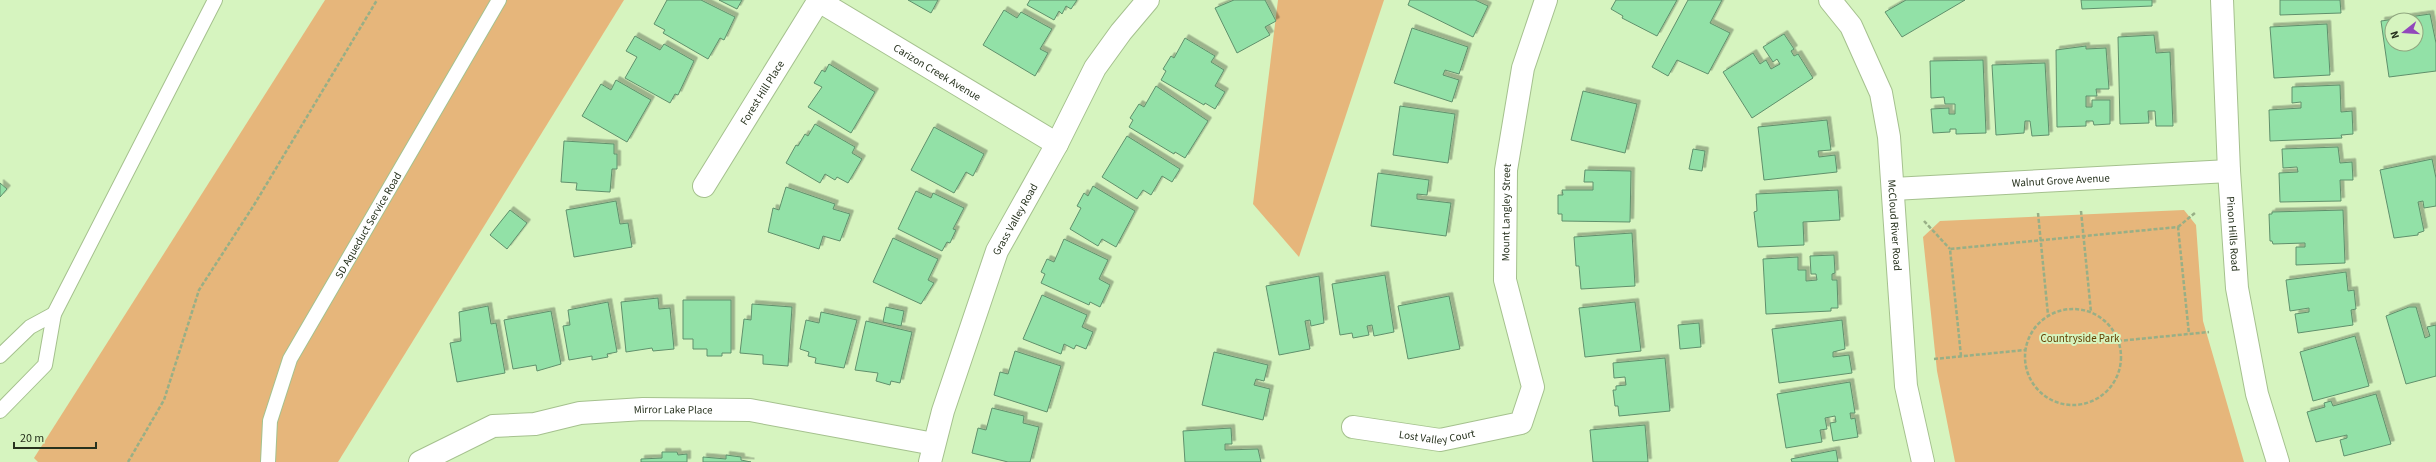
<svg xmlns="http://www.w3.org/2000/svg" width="2436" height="462" font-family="'Source Sans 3',sans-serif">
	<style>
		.green { fill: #e6b67b }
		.building { fill: #92e1a7; stroke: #60906c; fill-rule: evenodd; filter: url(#shadow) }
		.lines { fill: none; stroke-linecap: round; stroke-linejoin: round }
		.lane-casing { stroke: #a5c18e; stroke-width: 16 }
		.street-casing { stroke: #a5c18e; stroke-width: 24 }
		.path { stroke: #98af86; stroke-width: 2.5; stroke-dasharray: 4 2; stroke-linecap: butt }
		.lane { stroke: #fff; stroke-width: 14 }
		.street { stroke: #fff; stroke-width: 22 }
		.labels { text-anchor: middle; stroke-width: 4; stroke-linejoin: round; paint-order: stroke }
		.street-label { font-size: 11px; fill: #27321e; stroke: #d6f4bf }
		.park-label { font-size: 11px; fill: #633e00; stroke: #d6f4bf }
	</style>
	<defs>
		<filter id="shadow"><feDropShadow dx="3.5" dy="-3.5" stdDeviation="0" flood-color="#0004"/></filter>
	</defs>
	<rect width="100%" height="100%" fill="#d6f4bf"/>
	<g class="green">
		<polygon points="325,0 624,0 338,462 38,462 34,458"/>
		<polygon points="1278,0 1384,0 1299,257 1253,204"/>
		<polygon points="2184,210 2196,225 2203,321 2244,462 1955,462 1937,371 1923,237 1940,221"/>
	</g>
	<g class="building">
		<polygon points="667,0 701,0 735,17 724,40 720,38 708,59 663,33 665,30 654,24"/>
		<polygon points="719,0 742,0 737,9"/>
		<polygon points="908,0 938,0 931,13"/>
		<polygon points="1030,0 1077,0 1071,9 1066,6 1062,14 1059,11 1054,20 1027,5"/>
		<polygon points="1234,0 1265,0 1276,21 1265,27 1270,35 1237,53 1215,8"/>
		<polygon points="1410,0 1475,0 1488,6 1473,37 1408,5"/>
		<polygon points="1616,0 1677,0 1657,36 1622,18 1623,16 1611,9"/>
		<polygon points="1688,0 1722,0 1710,23 1730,33 1708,74 1677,60 1668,76 1652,67"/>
		<polygon points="1906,0 1965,0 1902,37 1885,12"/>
		<polygon points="2081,0 2152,0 2152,6 2082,9"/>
		<polygon points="2280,0 2340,0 2341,13 2280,15"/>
		<polygon points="1004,10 1017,18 1021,12 1052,29 1040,49 1048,53 1035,76 983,45"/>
		<path d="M 2430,14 L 2436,43 L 2436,71 L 2389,77 L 2381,21 ZM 2392,20 L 2416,20 L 2416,44 L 2392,44 Z"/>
		<polygon points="2327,24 2330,75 2274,78 2270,27"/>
		<polygon points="1412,28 1468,47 1459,74 1445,70 1443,75 1459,80 1452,102 1394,83"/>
		<polygon points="1784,34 1794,49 1791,51 1794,56 1798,54 1813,78 1752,118 1723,72 1753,53 1760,64 1766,60 1771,69 1780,64 1777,59 1773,62 1763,47"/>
		<polygon points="2154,35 2156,53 2170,52 2173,126 2156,126 2155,111 2148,111 2149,123 2120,124 2118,37"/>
		<polygon points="635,36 660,50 664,44 694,61 678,95 675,94 670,103 625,78 637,57 626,51"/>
		<polygon points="1185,38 1215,56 1211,62 1224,70 1215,86 1225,92 1215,109 1205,103 1204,105 1161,80 1166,71 1163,69 1171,56 1174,58"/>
		<polygon points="2086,46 2086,49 2106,48 2109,89 2096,89 2097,96 2086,96 2086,107 2092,107 2092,100 2110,100 2110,124 2094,125 2093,121 2086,121 2086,126 2057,127 2056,50"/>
		<polygon points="1983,60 1986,133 1956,134 1956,129 1950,129 1950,132 1933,133 1931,109 1949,108 1949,114 1955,114 1955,104 1945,104 1944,97 1931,98 1930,61"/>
		<polygon points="2045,63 2049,135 2032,136 2030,121 2025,121 2024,133 1996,135 1992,65"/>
		<polygon points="829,64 875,92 851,133 808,107 822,87 814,83 822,70 825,72"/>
		<polygon points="616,80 651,100 627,142 582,116 601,84 611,90"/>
		<polygon points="2340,85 2341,112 2352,111 2353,134 2341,135 2342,138 2270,141 2269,110 2301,108 2301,102 2292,103 2292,87"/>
		<polygon points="1156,86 1208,121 1185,158 1175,152 1174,154 1129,127 1133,120 1130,118 1139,104 1144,107"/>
		<polygon points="1583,91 1637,104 1625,153 1571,140"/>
		<polygon points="1400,106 1455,114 1448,163 1393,155"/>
		<polygon points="1827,120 1831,150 1818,151 1819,157 1835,155 1837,172 1764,180 1758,127"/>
		<polygon points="815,124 855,147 852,153 862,159 848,183 837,177 835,180 825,174 820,183 786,163 796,145 798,146 805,134 808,136"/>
		<polygon points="934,127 984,154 973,176 966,172 954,193 911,170"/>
		<polygon points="1127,136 1180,169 1172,182 1162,176 1151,195 1143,190 1137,199 1102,177"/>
		<polygon points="564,141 614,144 614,154 617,154 617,169 612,169 610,192 576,190 577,183 561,182"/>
		<polygon points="2338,147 2340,163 2352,162 2353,180 2340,180 2341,201 2280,202 2279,173 2298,172 2297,167 2283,168 2282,149"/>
		<polygon points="1693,149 1705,151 1702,171 1689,169"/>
		<polygon points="2432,159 2436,178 2436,206 2424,208 2423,201 2418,202 2424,231 2418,233 2418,235 2394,238 2380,170"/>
		<polygon points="1585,170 1631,171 1630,222 1562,221 1562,214 1558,214 1558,195 1563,195 1562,190 1593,190 1593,182 1584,182"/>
		<polygon points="1378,173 1429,180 1427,195 1417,194 1417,199 1451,203 1446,236 1371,226"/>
		<polygon points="0,183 7,189 0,197"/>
		<polygon points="1093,186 1135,211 1116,247 1102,239 1098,246 1070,229 1081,208 1077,206 1084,193 1088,196"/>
		<polygon points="786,187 835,204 833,209 850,214 840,241 823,236 819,249 768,232 773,208 779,210"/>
		<polygon points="1838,190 1840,220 1803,222 1804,245 1758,247 1754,212 1757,211 1756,194"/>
		<polygon points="916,191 931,198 933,193 964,208 953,229 956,230 950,243 947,242 942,251 898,229"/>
		<polygon points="616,201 620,224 628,223 632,247 574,257 566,210"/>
		<polygon points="510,210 527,223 507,249 490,235"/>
		<polygon points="2343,210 2345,263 2296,265 2296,247 2305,247 2305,243 2273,244 2272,241 2270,241 2269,214 2272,214 2272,212"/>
		<polygon points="1632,233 1635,286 1581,289 1579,266 1576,266 1574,237"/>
		<polygon points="893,238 938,259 928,280 934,283 921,304 873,282"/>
		<polygon points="1064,239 1108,260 1099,279 1110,285 1100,307 1090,302 1089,305 1041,283 1045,274 1041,272 1047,259 1054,262"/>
		<polygon points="1834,255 1835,273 1832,274 1832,280 1837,280 1838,308 1831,308 1831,311 1766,314 1763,259 1798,257 1798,270 1806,270 1806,281 1817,280 1816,274 1811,274 1810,256"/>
		<polygon points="2346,272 2348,291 2354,290 2356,309 2351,310 2353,325 2298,333 2295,314 2309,312 2309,308 2290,311 2286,280"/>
		<polygon points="1385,275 1394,332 1374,336 1372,325 1367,326 1369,335 1353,338 1352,333 1340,335 1332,284"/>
		<polygon points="1319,276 1324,323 1311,326 1310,320 1305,321 1310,349 1279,355 1266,286"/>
		<polygon points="1042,295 1087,315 1082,327 1093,332 1086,349 1076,345 1074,349 1064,344 1061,354 1023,339"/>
		<polygon points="1449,296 1460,349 1408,359 1398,306"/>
		<polygon points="658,298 659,309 670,308 674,349 653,351 652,348 626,352 621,302"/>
		<polygon points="683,300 731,300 731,353 722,353 722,356 707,356 707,349 693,349 693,339 683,339"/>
		<polygon points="608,302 617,352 607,354 608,357 592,360 592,356 569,360 563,326 570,325 568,310"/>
		<polygon points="1635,302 1641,351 1585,357 1579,308"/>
		<polygon points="752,304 792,307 788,366 763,364 763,355 740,353 744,319 751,320"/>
		<polygon points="488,306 491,324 496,323 505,373 457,382 450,343 461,341 459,312"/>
		<polygon points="886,307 904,311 901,326 883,322"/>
		<polygon points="2409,307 2416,307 2425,338 2430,336 2427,327 2436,325 2436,376 2406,384 2386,316"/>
		<polygon points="551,311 561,364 537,371 536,365 513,369 504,320"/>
		<polygon points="821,312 857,320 844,368 815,363 816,358 808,356 809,352 800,349 806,320 819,323"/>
		<polygon points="1842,320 1845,349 1833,352 1833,357 1849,355 1852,373 1779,383 1772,329"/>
		<polygon points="866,321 912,332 900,383 891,381 890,385 876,381 878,373 855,370"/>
		<polygon points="1699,323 1701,347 1680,349 1678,325"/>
		<polygon points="2355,336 2369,386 2313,401 2300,352"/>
		<polygon points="1015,351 1061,366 1047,412 994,395 1000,372 1008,374"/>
		<polygon points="1214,352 1268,365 1264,381 1256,379 1254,385 1270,389 1263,420 1202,405"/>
		<polygon points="1665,358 1670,411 1619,416 1618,406 1615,406 1613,390 1616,390 1616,386 1626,385 1625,377 1614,378 1613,363"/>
		<polygon points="1850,382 1855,413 1850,413 1851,419 1855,418 1858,437 1833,441 1830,423 1836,422 1835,416 1825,418 1827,429 1820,430 1822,442 1786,448 1777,394"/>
		<polygon points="2376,394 2391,444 2344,456 2340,440 2347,438 2347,435 2316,442 2307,412 2325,407 2324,403 2331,401 2333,406"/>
		<polygon points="992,408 1024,416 1023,423 1039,427 1030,462 1008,462 972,453 978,428 986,430"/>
		<polygon points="1645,425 1648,462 1593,462 1590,430"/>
		<polygon points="1231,428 1232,444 1225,444 1225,450 1258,449 1261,462 1185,462 1183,431"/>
		<polygon points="1836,450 1838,462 1792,462 1791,459"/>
		<polygon points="662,452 677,452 678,455 687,454 687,462 641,462 641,459 662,458"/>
		<polygon points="726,455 741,457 741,460 751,462 703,462 703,457 726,459"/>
	</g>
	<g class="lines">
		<g class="lane-casing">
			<g id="lane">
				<polyline points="0,356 30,327 54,314"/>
				<polyline points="0,411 45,365 54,314 215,0"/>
				<path id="s1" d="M 268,462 L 270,421 L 290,359 L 499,0"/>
			</g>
		</g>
		<g class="street-casing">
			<g id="street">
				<path id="s2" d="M 1830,0 L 1851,26 L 1881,93 L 1889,137 L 1906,386 L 1923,462"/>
				<path id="s3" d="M 2222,0 L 2229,171 L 2237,288 L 2257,394 L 2278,462"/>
				<path id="s4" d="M 819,1 L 1057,144"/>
				<path id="s5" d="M 704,186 L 819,0"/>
				<path id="s6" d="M 1893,189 L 2229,171"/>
				<path id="s7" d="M 1353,427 L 1440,440 L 1521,423 L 1533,387 L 1505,280 L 1506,170 L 1523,68 L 1546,0"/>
				<path id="s8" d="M 420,462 L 493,426 L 535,424 L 580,413 L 643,409 L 750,410 L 934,444"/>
				<path id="s9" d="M 930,462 L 943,411 L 997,251 L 1057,144 L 1095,68 L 1121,32 L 1148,0"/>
			</g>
		</g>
		<g class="path">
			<polyline points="2081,211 2091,312"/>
			<polyline points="2038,213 2048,315"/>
			<polyline points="1924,221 1950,249"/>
			<polyline points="2178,227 2196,212"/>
			<circle cx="2073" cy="357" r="48"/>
			<polyline points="2118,341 2209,332"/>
			<polyline points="1961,356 1950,249 2178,227 2189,334"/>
			<polyline points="1934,359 2025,350"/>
			<polyline points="128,462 164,400 199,290 254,205 377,0"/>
		</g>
		<use href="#lane" class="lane"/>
		<use href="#street" class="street"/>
	</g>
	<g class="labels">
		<g class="street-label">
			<text dy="4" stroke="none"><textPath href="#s4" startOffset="138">Carizon Creek Avenue</textPath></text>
			<text dy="4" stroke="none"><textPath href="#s5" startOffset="110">Forest Hill Place</textPath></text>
			<text dy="4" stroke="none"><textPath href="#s6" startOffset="168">Walnut Grove Avenue</textPath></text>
			<text dy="4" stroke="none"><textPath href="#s7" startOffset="387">Mount Langley Street</textPath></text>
			<text dy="4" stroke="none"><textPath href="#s9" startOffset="258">Grass Valley Road</textPath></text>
			<text dy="4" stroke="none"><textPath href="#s1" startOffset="261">SD Aqueduct Service Road</textPath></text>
			<text dy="4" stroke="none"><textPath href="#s2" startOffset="240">McCloud River Road</textPath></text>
			<text dy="4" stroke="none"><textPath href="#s3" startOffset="234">Pinon Hills Road</textPath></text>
			<text dy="4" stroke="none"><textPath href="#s8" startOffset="263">Mirror Lake Place</textPath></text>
			<text dy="4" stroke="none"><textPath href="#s7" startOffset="85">Lost Valley Court</textPath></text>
		</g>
		<g class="park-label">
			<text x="2080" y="342">Countryside Park</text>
		</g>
	</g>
	<g transform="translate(2404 32) rotate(253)"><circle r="19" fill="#d6f4bf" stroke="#90a67f"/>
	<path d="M0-3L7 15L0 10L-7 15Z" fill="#9248bb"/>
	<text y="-6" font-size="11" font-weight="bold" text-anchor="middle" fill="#27321e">N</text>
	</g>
	<path d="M14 442v6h82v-6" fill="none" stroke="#27321e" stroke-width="2"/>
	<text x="20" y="442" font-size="12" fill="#27321e" stroke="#d6f4bf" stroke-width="3" paint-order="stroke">20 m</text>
</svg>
